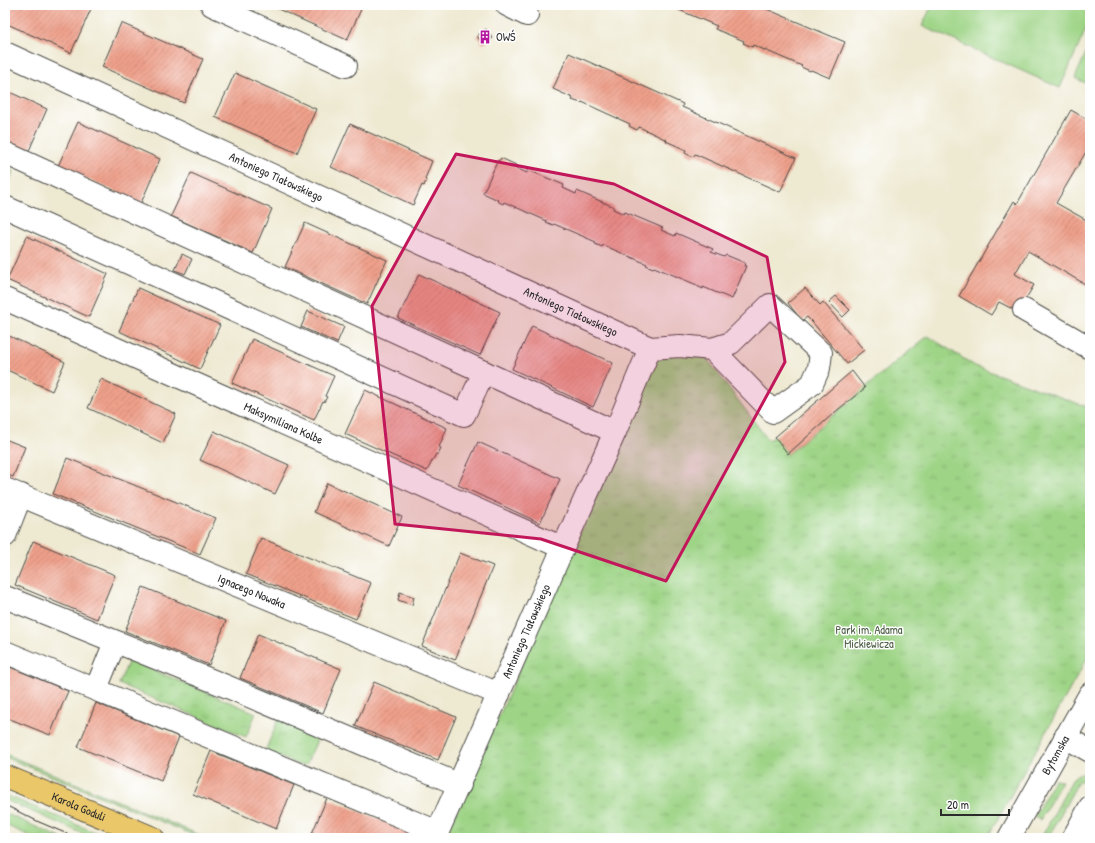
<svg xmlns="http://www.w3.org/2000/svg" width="1095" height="843" font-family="'Patrick Hand',sans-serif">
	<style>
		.grass { fill: url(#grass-tufts); stroke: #648058 }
		.pitch { fill: #9ed486; stroke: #648058 }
		.building { fill: url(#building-hatch) }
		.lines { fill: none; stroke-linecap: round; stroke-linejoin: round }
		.minor-casing { stroke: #484844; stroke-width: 24 }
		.major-casing { stroke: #484844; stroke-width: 24 }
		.minor { stroke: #fff; stroke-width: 22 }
		.major { stroke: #eac769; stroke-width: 22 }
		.tram { stroke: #2b2b2b; stroke-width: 1 }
		.marked { fill: #c2185b; fill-opacity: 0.2; stroke: #c2185b; stroke-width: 3; stroke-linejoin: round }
		.labels { text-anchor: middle; stroke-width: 3; stroke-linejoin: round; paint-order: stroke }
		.poi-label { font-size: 12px; fill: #2b2b2b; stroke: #fff; text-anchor: start }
		.street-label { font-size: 12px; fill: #2b2b2b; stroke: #fff }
		.park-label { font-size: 12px; fill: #4e5e46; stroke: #fff }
	</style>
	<defs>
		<pattern id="grass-tufts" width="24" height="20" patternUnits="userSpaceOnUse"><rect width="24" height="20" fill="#9ed486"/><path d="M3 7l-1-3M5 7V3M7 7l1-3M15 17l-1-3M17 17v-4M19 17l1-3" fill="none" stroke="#88b674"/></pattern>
		<pattern id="building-hatch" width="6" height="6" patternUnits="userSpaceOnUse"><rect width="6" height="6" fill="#efa08b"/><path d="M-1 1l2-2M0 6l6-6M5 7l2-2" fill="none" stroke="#c28372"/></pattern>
	</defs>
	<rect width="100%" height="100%" fill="#fff"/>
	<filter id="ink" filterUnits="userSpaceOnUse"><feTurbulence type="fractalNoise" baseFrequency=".025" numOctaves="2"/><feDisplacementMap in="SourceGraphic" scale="8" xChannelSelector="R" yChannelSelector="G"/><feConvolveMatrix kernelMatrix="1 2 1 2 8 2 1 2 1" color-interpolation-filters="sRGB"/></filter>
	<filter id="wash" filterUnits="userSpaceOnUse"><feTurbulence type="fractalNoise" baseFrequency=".012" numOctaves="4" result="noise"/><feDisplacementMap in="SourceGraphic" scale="16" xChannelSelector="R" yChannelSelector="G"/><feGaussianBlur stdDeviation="0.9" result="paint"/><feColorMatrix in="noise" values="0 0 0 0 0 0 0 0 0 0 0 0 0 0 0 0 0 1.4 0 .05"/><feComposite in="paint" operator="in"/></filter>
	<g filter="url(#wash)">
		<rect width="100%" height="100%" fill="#eee9d1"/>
		<g class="grass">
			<polygon points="5,167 14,171 5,191"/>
			<polygon points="928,336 975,366 1090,408 1090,653 987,838 445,838 661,350 705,356 768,440 775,437 788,454 882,373"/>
			<polygon points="129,660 256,713 246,737 119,684"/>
			<polygon points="279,718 315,732 318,738 307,763 302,766 265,751"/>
			<polygon points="5,754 207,838 201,838 5,757"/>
			<polygon points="1090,771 1090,786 1079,780 1048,838 1041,838 1072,780 1078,775"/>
			<polygon points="1054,780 1062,781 1040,820 1034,817"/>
			<polygon points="5,795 109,838 93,838 5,800"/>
			<polygon points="5,813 61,838 35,838 5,825"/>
		</g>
		<g class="pitch">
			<polygon points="932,5 1090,5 1090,20 1060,88 922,26"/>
			<polygon points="1090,44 1090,85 1075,78"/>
		</g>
		<g id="blocks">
			<g class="building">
				<polygon points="5,5 82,5 91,9 71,53 5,23"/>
				<polygon points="269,5 363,5 347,40"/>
				<polygon points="667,5 757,5 845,42 830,78 811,70 810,71 801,67 802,66 753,45 752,47 743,43 744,41 715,29 717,26"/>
				<polygon points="121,23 203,59 184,103 102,67"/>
				<polygon points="486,29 493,38 483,44 477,36"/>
				<polygon points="569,53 683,104 682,107 796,158 780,192 695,154 693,157 685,153 686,150 666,141 667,140 639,127 637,130 629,126 630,124 582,102 581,103 572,100 573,98 553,89"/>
				<polygon points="235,73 316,109 297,153 215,117"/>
				<polygon points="5,90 47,109 28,153 5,143"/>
				<polygon points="1071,110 1090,121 1090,145 1056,203 1090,222 1090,287 1028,251 1015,274 1034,285 1018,312 999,302 991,315 959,296 1014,201 1017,204"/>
				<polygon points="78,122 160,159 141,203 58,166"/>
				<polygon points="350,124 432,161 425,179 426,180 424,186 422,185 413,205 331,167"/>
				<polygon points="501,158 516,165 514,167 527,173 528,170 564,185 563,188 576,194 577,191 614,207 613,209 624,214 625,212 663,228 661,230 675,236 676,233 713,249 711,252 724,257 726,255 745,263 744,266 746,266 732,299 703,287 703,289 697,286 697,285 654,267 653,268 646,265 647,264 603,245 602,247 595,244 596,242 554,224 553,225 546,222 547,221 504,202 503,204 497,201 498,200 483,193 498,160 499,161"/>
				<polygon points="191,173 272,209 253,253 171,216"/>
				<polygon points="305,223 387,260 367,304 285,267"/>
				<polygon points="27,236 108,274 89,317 7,280"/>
				<polygon points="182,254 192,259 185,274 175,270"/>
				<polygon points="419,274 500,312 480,355 398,318"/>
				<polygon points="138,288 220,325 200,369 119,331"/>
				<polygon points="805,288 820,305 823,302 864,350 847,364 813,323 807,317 802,321 788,303"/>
				<polygon points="836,296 850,310 843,317 829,302"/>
				<polygon points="308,311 344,327 337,343 301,327"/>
				<polygon points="532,326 613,363 593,407 512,369"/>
				<polygon points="5,334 65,362 52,391 5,369"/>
				<polygon points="252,339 334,376 325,396 327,397 324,402 323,401 314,420 232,383"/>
				<polygon points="852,371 865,388 834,413 788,454 775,437"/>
				<polygon points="101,379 176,414 163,443 88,408"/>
				<polygon points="365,390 447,428 439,447 441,448 438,454 436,454 427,471 345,434"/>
				<polygon points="214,431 289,465 275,494 200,460"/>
				<polygon points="5,439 25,447 13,477 5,474"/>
				<polygon points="478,442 560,479 540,523 458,485"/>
				<polygon points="67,458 216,518 200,554 53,494"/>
				<polygon points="327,483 402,517 389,546 314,512"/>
				<polygon points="261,538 371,583 356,619 246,574"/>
				<polygon points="33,541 115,575 97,619 15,585"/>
				<polygon points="460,553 493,566 455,660 422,646"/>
				<polygon points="143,587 226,621 209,665 125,631"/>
				<polygon points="400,592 414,597 412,605 398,600"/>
				<polygon points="258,634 341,669 323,713 240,678"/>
				<polygon points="5,665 68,691 50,735 5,717"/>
				<polygon points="374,682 456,717 438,760 355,726"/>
				<polygon points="96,703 179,737 161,781 78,747"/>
				<polygon points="211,751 294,785 276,829 193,794"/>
				<polygon points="327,798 410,832 408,838 310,838"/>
			</g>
		</g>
	</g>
	<g filter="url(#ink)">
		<use href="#blocks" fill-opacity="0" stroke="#484844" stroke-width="1"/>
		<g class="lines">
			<g class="minor-casing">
				<g id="minor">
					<polyline points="212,5 346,66"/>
					<polyline points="507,5 527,15"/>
					<path id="s1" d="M 5,53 L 650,348 L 680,346 L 712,349 L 773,412 L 812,384 L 819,368 L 821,353 L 770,305 L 731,343 L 712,349"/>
					<polyline points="5,153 615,432"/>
					<polyline points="5,207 464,415 484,372"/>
					<path id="s2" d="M 5,299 L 563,548"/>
					<polyline points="1024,310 1090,348"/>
					<path id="s3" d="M 5,489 L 499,694"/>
					<polyline points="5,536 21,495"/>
					<polyline points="5,597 228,687 460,785"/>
					<polyline points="5,652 438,832"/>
					<polyline points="96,689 115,642"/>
					<polyline points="1065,737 1090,751"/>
					<path id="s4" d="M 435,838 L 563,548 L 615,432 L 650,348"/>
					<path id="s5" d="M 1009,838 L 1090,694"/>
					<polyline points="1073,838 1090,807"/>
				</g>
			</g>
			<g class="major-casing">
				<g id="major">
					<path id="s6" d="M 5,776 L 153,838"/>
				</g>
			</g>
			<use href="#minor" class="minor"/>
			<use href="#major" class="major"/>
			<polyline class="tram" points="5,805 39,822 77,838"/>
		</g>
	</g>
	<path class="marked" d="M 456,154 L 614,184 L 767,257 L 785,362 L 666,581 L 541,539 L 395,524 L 372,306 Z"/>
	<defs>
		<g id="building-bare" transform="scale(1.08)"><path d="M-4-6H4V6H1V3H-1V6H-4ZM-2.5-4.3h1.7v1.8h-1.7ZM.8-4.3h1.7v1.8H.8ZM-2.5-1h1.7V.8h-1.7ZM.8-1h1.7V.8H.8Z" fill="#b5179e" stroke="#fff" stroke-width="2.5" paint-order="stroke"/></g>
	</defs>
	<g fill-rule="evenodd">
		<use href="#building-bare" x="485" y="37"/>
	</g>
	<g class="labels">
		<g class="poi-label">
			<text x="496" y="41">OWŚ</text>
		</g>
		<g class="street-label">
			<text dy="4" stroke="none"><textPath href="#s1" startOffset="298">Antoniego Tiałowskiego</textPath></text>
			<text dy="4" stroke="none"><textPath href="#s1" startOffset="622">Antoniego Tiałowskiego</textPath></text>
			<text dy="4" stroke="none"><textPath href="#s2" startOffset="305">Maksymiliana Kolbe</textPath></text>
			<text dy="4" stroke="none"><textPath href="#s3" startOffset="267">Ignacego Nowaka</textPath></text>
			<text dy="4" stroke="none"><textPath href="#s4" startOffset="226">Antoniego Tiałowskiego</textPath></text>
			<text dy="4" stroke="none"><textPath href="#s5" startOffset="95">Bytomska</textPath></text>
			<text dy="4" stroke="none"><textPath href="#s6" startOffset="80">Karola Goduli</textPath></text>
		</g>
		<g class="park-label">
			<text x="869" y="634">Park im. Adama<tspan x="869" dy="14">Mickiewicza</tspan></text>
		</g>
	</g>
	<rect width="1095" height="843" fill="none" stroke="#fff" stroke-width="20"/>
	<path d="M941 809v6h68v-6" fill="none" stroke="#2b2b2b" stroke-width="2"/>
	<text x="947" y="809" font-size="12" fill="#2b2b2b" stroke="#ffffff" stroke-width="3" paint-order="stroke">20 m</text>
</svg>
